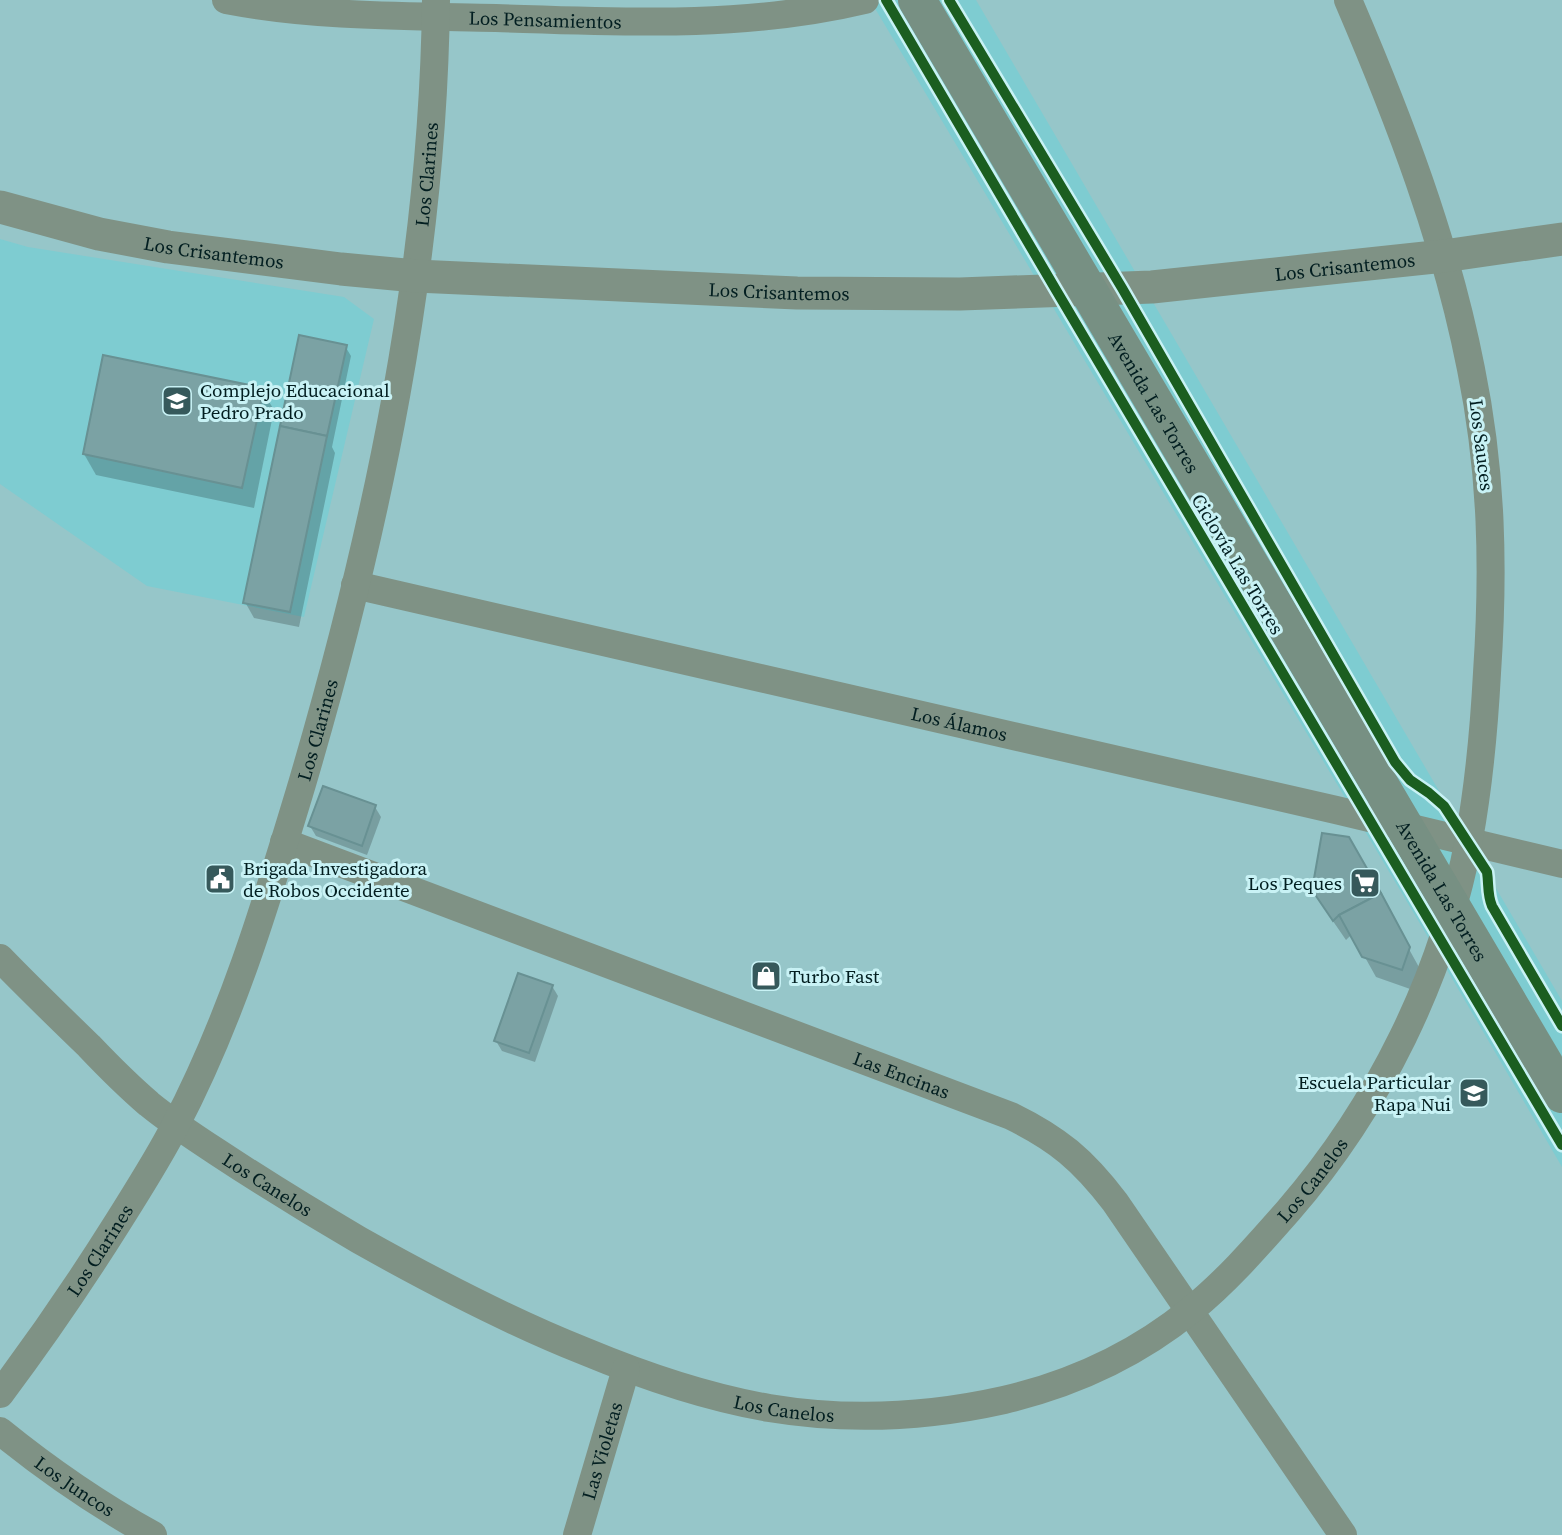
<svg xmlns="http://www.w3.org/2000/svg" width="1562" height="1535" font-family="'Source Serif 4',serif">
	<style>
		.built { fill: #7eccd1 }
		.shadow { fill: #0003 }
		.building { fill: #7ba2a4; stroke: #689193; stroke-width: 2 }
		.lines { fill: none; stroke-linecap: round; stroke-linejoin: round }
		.minor { stroke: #7f9285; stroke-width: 28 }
		.tertiary { stroke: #7f9285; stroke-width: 33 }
		.secondary { stroke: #779083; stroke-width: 38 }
		.cycleway-casing { stroke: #c8f2f5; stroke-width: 15 }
		.cycleway { stroke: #1b5e20; stroke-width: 10 }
		.labels { text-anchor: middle; stroke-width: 6; stroke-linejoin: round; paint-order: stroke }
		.street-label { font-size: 19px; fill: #021e20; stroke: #c8f2f5 }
		.poi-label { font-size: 19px; fill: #021e20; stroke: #c8f2f5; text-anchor: start }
	</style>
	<rect width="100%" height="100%" fill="#96c6c9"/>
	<g class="built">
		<polygon points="870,0 976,0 1562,1001 1562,1167 1422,927"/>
		<polygon points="0,239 28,247 344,297 374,319 304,617 147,586 0,484"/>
	</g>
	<g class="shadow">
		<polygon points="345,346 351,356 332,447 335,453 299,627 254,618 245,602"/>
		<polygon points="262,390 274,410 254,508 96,475 84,454"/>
		<polygon points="375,807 381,817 367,855 316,836 310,826"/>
		<polygon points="1348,839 1420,969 1413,990 1376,977 1352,934 1346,940 1326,911"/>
		<polygon points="552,986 558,996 535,1062 502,1051 496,1041"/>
	</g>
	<g class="building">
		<polygon points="299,335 347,345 327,436 280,426"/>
		<polygon points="103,355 264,388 242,488 83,454"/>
		<polygon points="280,426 327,436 290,612 243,603"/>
		<polygon points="323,786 376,805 362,846 308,826"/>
		<polygon points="1322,833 1349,837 1381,893 1339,915 1333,921 1312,890"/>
		<polygon points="1381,893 1410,947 1402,970 1362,957 1339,915"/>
		<polygon points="518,973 553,985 529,1053 494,1041"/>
	</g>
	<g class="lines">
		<g class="minor">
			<path id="s1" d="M 226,0 C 315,17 406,16 496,18 C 619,22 744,29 865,0"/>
			<path id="s2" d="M 355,585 L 1336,810 L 1562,864"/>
			<path id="s3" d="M 284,842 L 1011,1116 C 1058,1139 1083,1160 1115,1202 L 1343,1535"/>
			<path id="s4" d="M 0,958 C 29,988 59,1017 89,1046 C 108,1066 128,1086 149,1104 C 171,1122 194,1137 217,1152 C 264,1183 311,1212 359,1240 C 432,1281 506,1320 584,1351 C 644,1376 705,1397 769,1408 C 847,1421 928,1417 1004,1400 C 1072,1384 1137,1354 1191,1310 C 1227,1281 1258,1245 1288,1211 C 1379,1106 1443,976 1469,839 C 1479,784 1484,729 1487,673 C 1494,569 1492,472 1471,369 C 1446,241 1399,119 1348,0"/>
			<path id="s5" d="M 0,1394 C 42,1338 81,1281 118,1222 C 138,1190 158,1159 175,1126 C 232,1018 267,900 302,784 C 377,529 433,266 436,0"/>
			<path id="s6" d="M 0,1431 C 48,1470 99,1505 153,1535"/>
			<path id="s7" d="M 577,1535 L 626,1369"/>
		</g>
		<path class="tertiary" id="s8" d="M 0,207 L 99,234 L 168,247 L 341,269 L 416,276 L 797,293 L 960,294 L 1152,287 L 1444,256 L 1562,239"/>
		<path class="secondary" id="s9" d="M 917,0 L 1562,1094"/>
		<g class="cycleway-casing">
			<g id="cycleway">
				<polyline points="886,0 1056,290 1562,1145"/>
				<path d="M 949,0 L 1122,288 L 1395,762 L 1410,780 L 1429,793 L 1444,806 L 1487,872 C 1489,885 1487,894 1492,906 L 1562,1026"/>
			</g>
		</g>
		<use href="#cycleway" class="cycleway"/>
	</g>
	<defs>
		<g id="school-square" transform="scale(1.575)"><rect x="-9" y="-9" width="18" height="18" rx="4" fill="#36595b" stroke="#c8f2f5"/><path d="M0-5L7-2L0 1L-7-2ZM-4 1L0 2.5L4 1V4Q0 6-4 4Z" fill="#fff"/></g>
		<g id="civic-square" transform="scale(1.575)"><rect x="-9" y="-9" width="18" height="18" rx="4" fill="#36595b" stroke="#c8f2f5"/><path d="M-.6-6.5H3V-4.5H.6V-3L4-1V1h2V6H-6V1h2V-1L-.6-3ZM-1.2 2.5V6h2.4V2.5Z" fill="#fff"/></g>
		<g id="supermarket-square" transform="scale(1.575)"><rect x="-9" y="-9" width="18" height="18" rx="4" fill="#36595b" stroke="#c8f2f5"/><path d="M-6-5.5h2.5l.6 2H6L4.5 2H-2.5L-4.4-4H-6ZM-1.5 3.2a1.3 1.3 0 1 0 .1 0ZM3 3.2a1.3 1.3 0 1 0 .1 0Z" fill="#fff"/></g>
		<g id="shop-square" transform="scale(1.575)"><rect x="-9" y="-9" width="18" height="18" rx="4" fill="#36595b" stroke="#c8f2f5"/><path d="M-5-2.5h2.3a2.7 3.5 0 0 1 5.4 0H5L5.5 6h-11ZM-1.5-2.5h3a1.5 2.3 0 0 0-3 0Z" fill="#fff"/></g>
	</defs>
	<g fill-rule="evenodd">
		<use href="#school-square" x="177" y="401"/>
		<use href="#civic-square" x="220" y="879"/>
		<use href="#supermarket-square" x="1365" y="883"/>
		<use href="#shop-square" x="766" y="976"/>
		<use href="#school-square" x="1474" y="1093"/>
	</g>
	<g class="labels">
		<g class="street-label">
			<text dy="7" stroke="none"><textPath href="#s1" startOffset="320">Los Pensamientos</textPath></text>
			<text dy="7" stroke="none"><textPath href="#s5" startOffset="1309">Los Clarines</textPath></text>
			<text dy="7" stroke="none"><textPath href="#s8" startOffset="219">Los Crisantemos</textPath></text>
			<text dy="7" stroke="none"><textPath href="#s8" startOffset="1353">Los Crisantemos</textPath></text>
			<text dy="7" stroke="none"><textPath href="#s8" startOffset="786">Los Crisantemos</textPath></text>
			<text dy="7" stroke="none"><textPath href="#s9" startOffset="467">Avenida Las Torres</textPath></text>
			<text transform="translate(1482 445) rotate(83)" y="7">Los Sauces</text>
			<text transform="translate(1238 564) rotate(59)" y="7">Ciclovía Las Torres</text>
			<text dy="7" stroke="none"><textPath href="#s2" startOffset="620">Los Álamos</textPath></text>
			<text dy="7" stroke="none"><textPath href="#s5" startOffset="742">Los Clarines</textPath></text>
			<text dy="7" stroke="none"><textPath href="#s9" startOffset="1034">Avenida Las Torres</textPath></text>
			<text dy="7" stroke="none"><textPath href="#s3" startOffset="660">Las Encinas</textPath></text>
			<text dy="7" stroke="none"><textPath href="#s4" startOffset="1528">Los Canelos</textPath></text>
			<text dy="7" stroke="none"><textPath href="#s4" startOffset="352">Los Canelos</textPath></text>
			<text dy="7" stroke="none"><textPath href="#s5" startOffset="175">Los Clarines</textPath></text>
			<text dy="7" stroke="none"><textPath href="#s4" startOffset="919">Los Canelos</textPath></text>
			<text dy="7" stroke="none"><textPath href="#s7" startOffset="88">Las Violetas</textPath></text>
			<text dy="7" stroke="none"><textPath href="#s6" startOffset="93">Los Juncos</textPath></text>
		</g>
		<g class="poi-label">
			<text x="200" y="397">Complejo Educacional<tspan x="200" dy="22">Pedro Prado</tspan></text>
			<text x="243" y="875">Brigada Investigadora<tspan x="243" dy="22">de Robos Occidente</tspan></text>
			<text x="1342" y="890" text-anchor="end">Los Peques</text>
			<text x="789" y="983">Turbo Fast</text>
			<text x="1451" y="1089" text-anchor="end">Escuela Particular<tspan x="1451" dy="22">Rapa Nui</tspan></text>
		</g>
	</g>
</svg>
